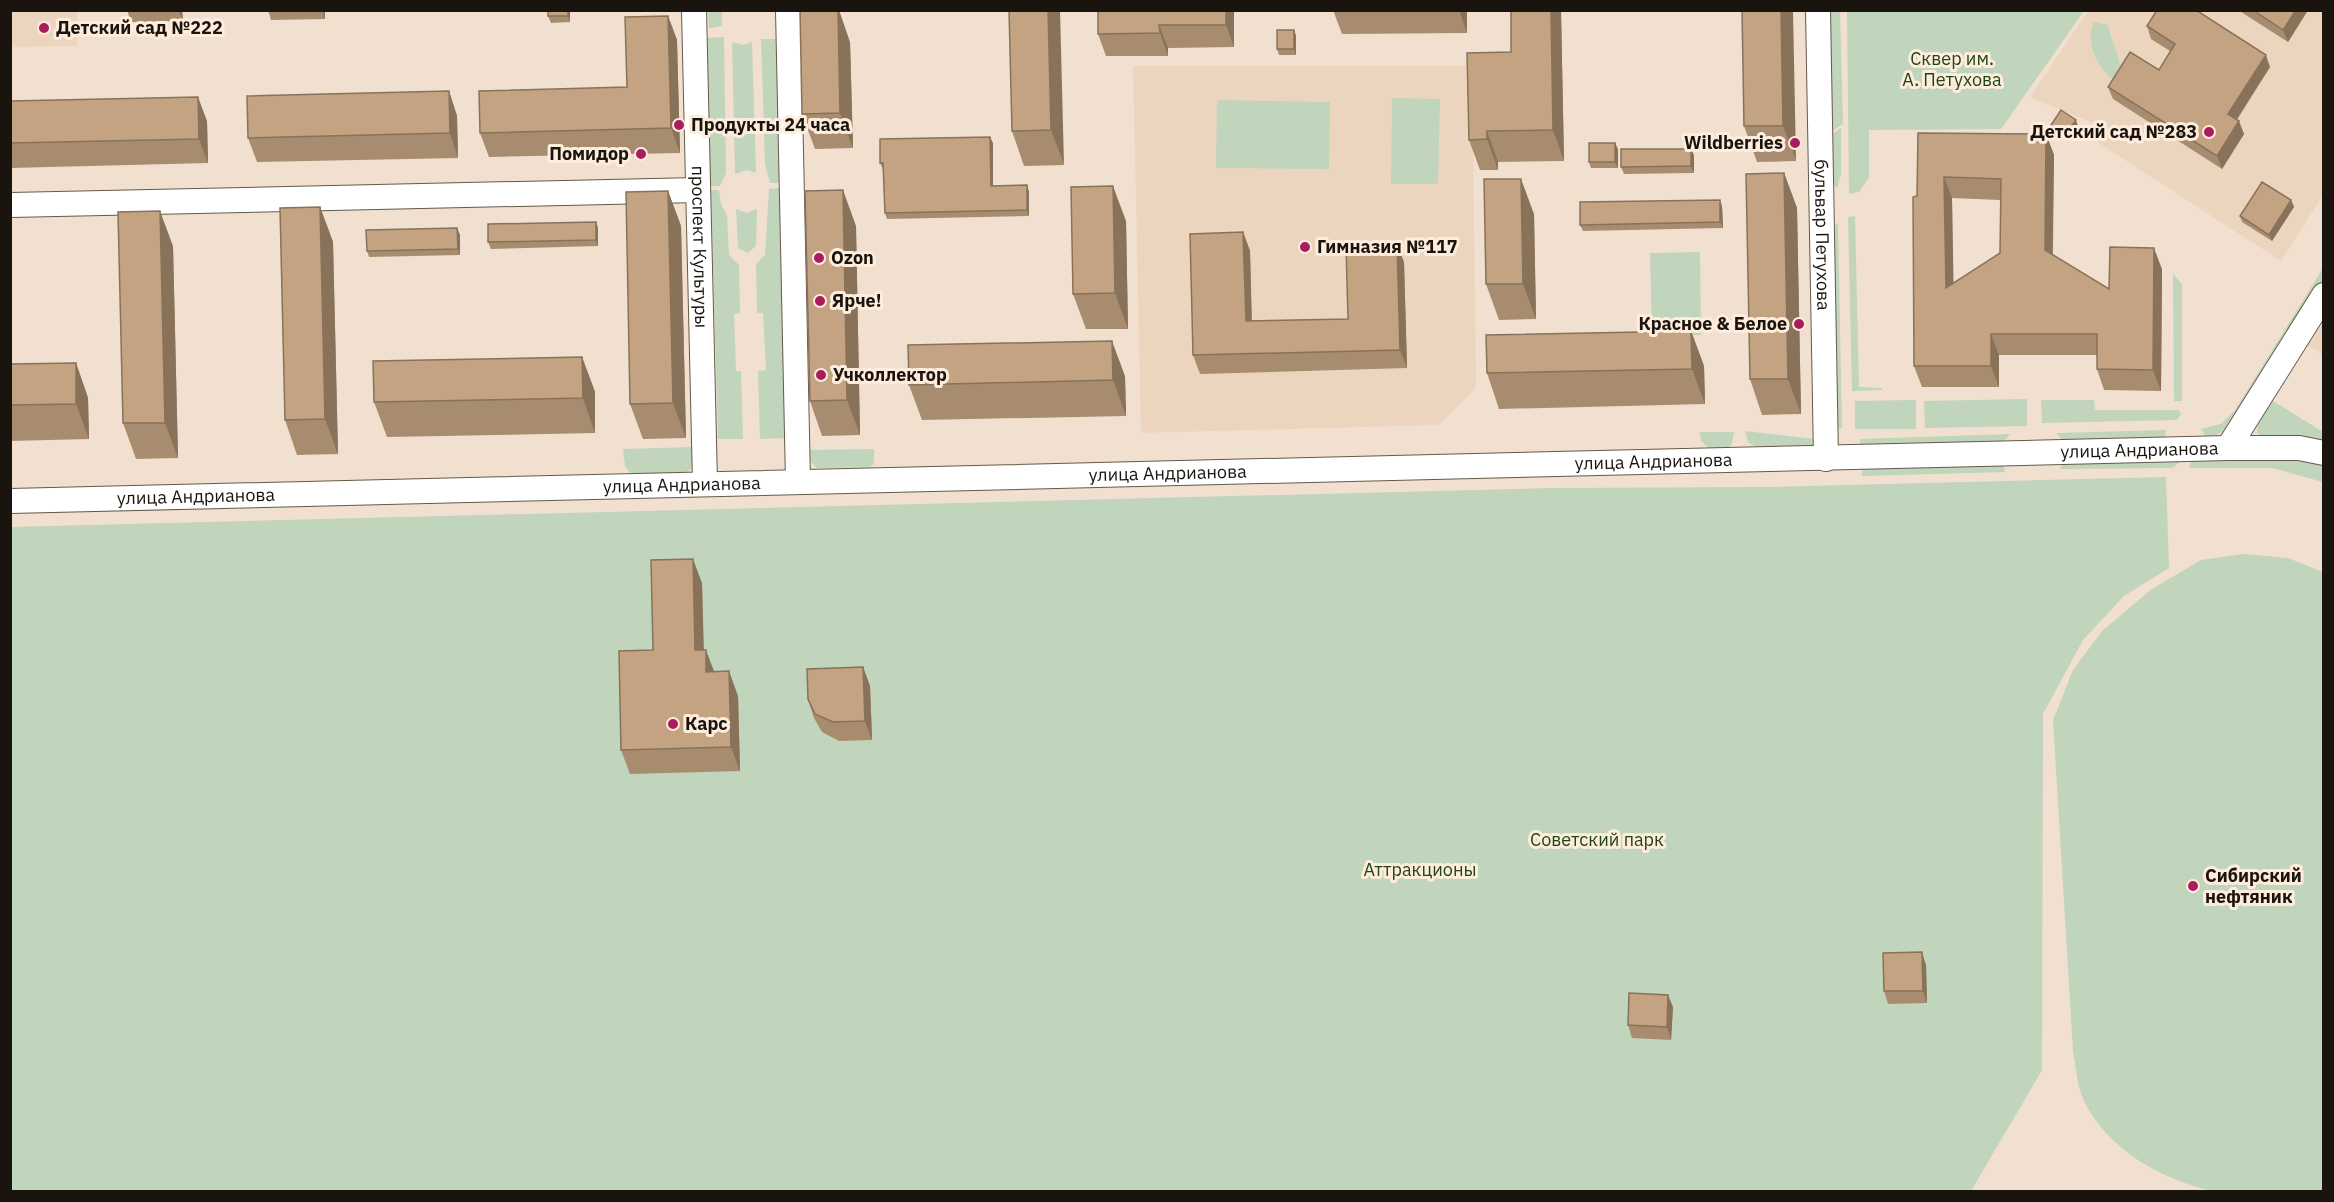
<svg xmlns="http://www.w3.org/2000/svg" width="2334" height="1202" font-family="'IBM Plex Sans',sans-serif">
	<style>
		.built { fill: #ecd5be }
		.green { fill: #c1d4bc }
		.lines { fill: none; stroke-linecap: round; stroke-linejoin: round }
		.minor-casing { stroke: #67594a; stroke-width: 26 }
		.minor { stroke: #fff; stroke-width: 24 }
		.wall { fill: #a88c6f; fill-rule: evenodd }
		.shaded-wall { fill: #88725a }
		.building { fill: #c3a381; stroke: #88725a; stroke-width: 1.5; fill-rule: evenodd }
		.poi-dot { fill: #a91d5f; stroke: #feeddc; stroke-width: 2 }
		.labels { text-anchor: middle; stroke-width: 6; stroke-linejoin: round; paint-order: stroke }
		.poi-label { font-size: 18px; font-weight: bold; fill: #1a140e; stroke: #feeddc; text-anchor: start }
		.park-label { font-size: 18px; fill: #1e4513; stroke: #feeddc }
		.street-label { font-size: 18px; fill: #1a140e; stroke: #feeddc }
	</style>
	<rect width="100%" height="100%" fill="#f1e0cf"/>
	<g class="built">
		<polygon points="10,11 77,11 77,46 11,47"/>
		<polygon points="2088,11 2323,11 2323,195 2281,261 2091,138 2097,125 2030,97"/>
		<polygon points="1133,66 1472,66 1476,388 1439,425 1141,433"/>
		<polygon points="2323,321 2323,355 2308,345"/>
	</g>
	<g class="green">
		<polygon points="708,11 722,11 722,26 709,28"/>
		<polygon points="1825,11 1840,11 1843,124 1830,132"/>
		<polygon points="1847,11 1847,10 2084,11 2001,129 1869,130 1869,178 1859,192 1849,194"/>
		<path d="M 2094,22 L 2108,25 C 2113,50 2124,57 2119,84 C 2099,71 2084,45 2094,22 Z"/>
		<polygon points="724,37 726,173 720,186 711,186 706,38"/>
		<polygon points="761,39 778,39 780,183 770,183 765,164"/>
		<polygon points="732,42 743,45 752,42 756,173 747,170 735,174"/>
		<polygon points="1392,98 1440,99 1438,184 1391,184"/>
		<polygon points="1217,100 1330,102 1329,169 1216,168"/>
		<polygon points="1841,128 1841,174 1837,188 1830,181 1829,136"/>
		<polygon points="780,188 786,438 760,439 758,371 766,370 763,313 757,313 756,264 765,255 769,189"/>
		<polygon points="711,190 719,190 721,204 727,216 729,255 739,265 740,313 734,314 736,371 741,371 743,439 718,439"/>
		<polygon points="736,209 747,213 757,209 756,246 748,253 738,248"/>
		<polygon points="1855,216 1859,387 1882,388 1882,390 1852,391 1848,217"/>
		<polygon points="1838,222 1842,428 1834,429 1833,228"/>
		<polygon points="1700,252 1701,335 1652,336 1650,253"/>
		<path d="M 2323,268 L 2323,280 L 2240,412 C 2231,424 2222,438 2205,436 L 2201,429 L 2221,424 L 2235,410 Z"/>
		<polygon points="2173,274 2182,284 2182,401 2174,401"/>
		<polygon points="2027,399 2027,426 1925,428 1924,401"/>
		<polygon points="1916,400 1916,429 1855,429 1855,401"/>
		<polygon points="2041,400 2094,400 2095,410 2179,410 2181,414 2177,420 2042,423"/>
		<polygon points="2273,401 2323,432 2323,442 2261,436 2257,433 2258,421"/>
		<polygon points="2166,430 2165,439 2064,442 2056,433"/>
		<polygon points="1745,431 1816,439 1812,447 1759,449 1748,442"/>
		<polygon points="1700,432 1734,432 1732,444 1726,450 1711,450 1701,441"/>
		<polygon points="2010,434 2003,443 1860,448 1860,439"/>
		<polygon points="695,447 693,467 687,472 635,475 629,472 625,466 623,449"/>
		<polygon points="874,449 874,464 869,467 817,468 811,462 810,450"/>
		<polygon points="2184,458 2173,468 2059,469 2064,463"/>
		<polygon points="2192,459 2278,459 2323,464 2323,482 2273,468 2189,468"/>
		<polygon points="1998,462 2003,465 2005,472 1862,476 1862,467"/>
		<polygon points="2166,477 2169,568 2124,596 2083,640 2043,714 2042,1070 1971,1191 11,1192 10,527 1554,488 1765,487"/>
		<path d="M 2244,554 L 2288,558 L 2323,572 L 2323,1191 L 2212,1191 C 2161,1179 2108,1150 2084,1101 C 2077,1087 2076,1066 2073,1051 L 2053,720 L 2073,670 L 2102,631 L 2152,589 L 2201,560 Z"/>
	</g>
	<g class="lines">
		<g class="minor-casing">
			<g id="minor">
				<path id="s1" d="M 694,10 L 705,483"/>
				<polyline points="788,10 798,481"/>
				<path id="s2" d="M 1818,10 L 1826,459"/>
				<polyline points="10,205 698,190"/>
				<polyline points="2228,448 2324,295"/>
				<path id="s3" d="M 10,501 L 2228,448 L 2299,448 L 2324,453"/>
			</g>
		</g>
		<use href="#minor" class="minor"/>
	</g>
	<g class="wall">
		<polygon points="127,10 182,10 183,21 131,22"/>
		<polygon points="268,10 325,10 325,19 271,20"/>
		<polygon points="570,10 570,22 551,23 548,16"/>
		<polygon points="1009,10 1064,165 1024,166 1012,131"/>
		<polygon points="1234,10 1234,47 1168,48 1168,56 1106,56 1098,34"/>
		<polygon points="1333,10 1467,10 1467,33 1342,34"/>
		<polygon points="1511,10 1561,10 1564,161 1498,162 1498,170 1480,170 1469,140 1511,52"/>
		<polygon points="1742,10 1796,161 1757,162 1744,126"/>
		<polygon points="2238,10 2308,10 2288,42"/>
		<polygon points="668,16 677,40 680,153 489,157 480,133 627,87"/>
		<polygon points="2147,26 2270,67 2237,120 2244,134 2222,169 2113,99 2108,87 2159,70 2170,51 2151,39"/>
		<polygon points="1294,30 1296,36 1296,55 1279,55 1277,49"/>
		<polygon points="850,42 853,148 815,149 802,114"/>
		<polygon points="449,91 457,116 458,158 257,162 248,138"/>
		<polygon points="10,101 207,121 208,163 10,168"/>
		<polygon points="2051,125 2078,126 2068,141 2054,131"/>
		<path d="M 1918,133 L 2046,134 L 2054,155 L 2053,255 L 2109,289 L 2162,269 L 2161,391 L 2104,390 L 2097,369 L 2097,355 L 1999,355 L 1999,387 L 1922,387 L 1914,366 ZM 1952,198 L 2000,200 L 2000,253 L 1953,284 Z"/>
		<polygon points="993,143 993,186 1027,185 1029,192 1029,216 887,219 885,213 884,169 883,169 880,163"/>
		<polygon points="1618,149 1618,168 1591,168 1589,162"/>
		<polygon points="1694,155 1694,173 1624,174 1621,167"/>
		<polygon points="1784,173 1797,208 1801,414 1762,415 1750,379"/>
		<polygon points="668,191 681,226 686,438 643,439 630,404"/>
		<polygon points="2291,200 2294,207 2272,241 2242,222 2240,216"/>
		<polygon points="1722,206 1723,228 1583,231 1580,225"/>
		<polygon points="320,207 333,242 338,454 297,455 285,420"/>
		<polygon points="1534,214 1536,319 1499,320 1486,284"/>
		<polygon points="1126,221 1128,329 1086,329 1073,294"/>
		<polygon points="596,222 598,228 598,246 491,249 488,242"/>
		<polygon points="856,226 860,435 822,436 810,401"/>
		<polygon points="457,228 460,235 460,255 369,257 367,251"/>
		<polygon points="1243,232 1250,251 1252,321 1348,319 1404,262 1407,368 1200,374 1193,355"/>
		<polygon points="173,246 178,458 136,459 123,423"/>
		<polygon points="1691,331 1704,366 1705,404 1499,409 1487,373"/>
		<polygon points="582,357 595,392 595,433 387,437 374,402"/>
		<polygon points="76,363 88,398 89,439 10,441 10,364"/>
		<polygon points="1125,376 1126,416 922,420 909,385"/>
		<polygon points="702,583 704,650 714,672 738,696 740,771 630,774 621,750 653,650"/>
		<polygon points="863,667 870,686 872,740 839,741 822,732 814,718 808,699"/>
		<polygon points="1926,965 1927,1003 1888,1004 1884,991"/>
		<polygon points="1673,1007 1671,1040 1632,1038 1628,1025"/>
	</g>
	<g class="shaded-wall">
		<polygon points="179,10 182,10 183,21"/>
		<polygon points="322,10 325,10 325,19"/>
		<polygon points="568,10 570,10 570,22 568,16"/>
		<polygon points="838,10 839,10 850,42 853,148 840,113"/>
		<polygon points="1048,10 1060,10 1064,165 1051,130"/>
		<polygon points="1226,10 1234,10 1234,47 1226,25"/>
		<polygon points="1459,10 1467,10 1467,33"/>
		<polygon points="1551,10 1561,10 1564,161 1553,130"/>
		<polygon points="1781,10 1793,10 1796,161 1783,126"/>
		<polygon points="2296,10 2308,10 2288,42 2283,30"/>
		<polygon points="668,16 677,40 680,153 671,128"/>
		<polygon points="1159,25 1168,48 1168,56 1160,33"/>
		<polygon points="1294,30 1296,36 1296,55 1294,49"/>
		<polygon points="2266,55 2270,67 2232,126 2228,114"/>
		<polygon points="449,91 457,116 458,158 450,133"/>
		<polygon points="198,97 207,121 208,163 199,139"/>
		<polygon points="2076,120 2078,126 2068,141 2066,134"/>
		<polygon points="2239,121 2244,134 2222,169 2217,156"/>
		<polygon points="1487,131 1498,162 1498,170 1487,139"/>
		<polygon points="2046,134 2054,155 2052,271 2045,250"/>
		<polygon points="990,137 993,143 993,192 991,186"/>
		<polygon points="1615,143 1618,149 1618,168 1615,162"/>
		<polygon points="1691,149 1694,155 1694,173 1691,166"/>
		<polygon points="1784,173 1797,208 1801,414 1788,379"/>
		<polygon points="1944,177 1952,198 1954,309 1946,288"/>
		<polygon points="1521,179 1534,214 1536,319 1523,284"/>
		<polygon points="1027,185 1029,192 1029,216 1027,210"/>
		<polygon points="1113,186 1126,221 1128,329 1115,293"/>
		<polygon points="843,190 856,226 860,435 847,400"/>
		<polygon points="668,191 681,226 686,438 673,403"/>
		<polygon points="1720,200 1722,206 1723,228 1720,222"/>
		<polygon points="2291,200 2294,207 2272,241 2269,235"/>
		<polygon points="320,207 333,242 338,454 325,419"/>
		<polygon points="160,211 173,246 178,458 165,423"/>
		<polygon points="596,222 598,228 598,246 596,240"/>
		<polygon points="457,228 460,235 460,255 458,249"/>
		<polygon points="1243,232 1250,251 1252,340 1246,321"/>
		<polygon points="1397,243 1404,262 1407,368 1400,350"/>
		<polygon points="2154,248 2162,269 2161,391 2153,370"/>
		<polygon points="1691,331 1704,366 1705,404 1692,369"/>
		<polygon points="1991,334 1999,355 1999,387 1991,366"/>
		<polygon points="1112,341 1125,376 1126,416 1113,380"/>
		<polygon points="582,357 595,392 595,433 583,398"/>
		<polygon points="76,363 88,398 89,439 76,404"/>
		<polygon points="693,559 702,583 704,674 695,650"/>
		<polygon points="706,650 715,674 706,672"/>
		<polygon points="863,667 870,686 872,740 865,721"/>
		<polygon points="729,671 738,696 740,771 731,747"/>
		<polygon points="1922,952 1926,965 1927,1003 1923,991"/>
		<polygon points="1668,995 1673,1007 1671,1040 1667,1027"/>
	</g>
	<g class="building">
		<rect x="548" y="10" width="20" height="6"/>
		<polygon points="800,10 838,10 840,113 802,114"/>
		<polygon points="1009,10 1048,10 1051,130 1012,131"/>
		<polygon points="1098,10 1226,10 1226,25 1159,25 1160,33 1098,34"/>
		<polygon points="1511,10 1551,10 1553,130 1487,131 1487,139 1469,140 1467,53 1511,52"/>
		<polygon points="1742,10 1781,10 1783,126 1744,126"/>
		<polygon points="2157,10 2196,10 2266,55 2228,114 2239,121 2217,156 2108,87 2130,52 2159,70 2175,44 2147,26"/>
		<polygon points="2253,10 2296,10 2283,30"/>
		<polygon points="668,16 671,128 480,133 479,91 627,87 625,17"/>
		<rect x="1277" y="30" width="17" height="19"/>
		<polygon points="449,91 450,133 248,138 247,96"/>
		<polygon points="198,97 199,139 10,143 10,101"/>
		<polygon points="2061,110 2076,120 2066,134 2051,125"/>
		<path d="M 1918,133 L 2046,134 L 2045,250 L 2109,289 L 2110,247 L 2154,248 L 2153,370 L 2097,369 L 2097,334 L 1991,334 L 1991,366 L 1914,366 L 1913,197 L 1917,196 ZM 1944,177 L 2001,179 L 2000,253 L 1946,288 Z"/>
		<polygon points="990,137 991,186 1027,185 1027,210 885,213 883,163 880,163 880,139"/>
		<rect x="1589" y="143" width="26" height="19"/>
		<polygon points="1621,149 1691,149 1691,166 1621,167"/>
		<polygon points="1784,173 1788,379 1750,379 1746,174"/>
		<polygon points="1484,179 1521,179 1523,284 1486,284"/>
		<polygon points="2262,182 2291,200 2269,235 2240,216"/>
		<polygon points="1113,186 1115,293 1073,294 1071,187"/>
		<polygon points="843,190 847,400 810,401 805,191"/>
		<polygon points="668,191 673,403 630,404 626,192"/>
		<polygon points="1720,200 1720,222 1580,225 1580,202"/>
		<polygon points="320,207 325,419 285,420 280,208"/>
		<polygon points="160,211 165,423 123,423 118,212"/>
		<polygon points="596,222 596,240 488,242 488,224"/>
		<polygon points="457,228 458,249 367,251 366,230"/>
		<polygon points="1243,232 1246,321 1348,319 1346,245 1397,243 1400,350 1193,355 1190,234"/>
		<polygon points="1691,331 1692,369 1487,373 1486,335"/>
		<polygon points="1112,341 1113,380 909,385 908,345"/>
		<polygon points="582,357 583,398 374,402 373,361"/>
		<polygon points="76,363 76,404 10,405 10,364"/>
		<polygon points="693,559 695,650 706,650 706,672 729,671 731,747 621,750 619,651 653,650 651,560"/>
		<polygon points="863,667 865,721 833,722 815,714 808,699 807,669"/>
		<polygon points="1922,952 1923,991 1884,991 1883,953"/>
		<polygon points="1629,993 1668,995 1667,1027 1628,1025"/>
	</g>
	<g class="poi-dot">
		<circle cx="44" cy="28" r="6"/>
		<circle cx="679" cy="125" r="6"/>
		<circle cx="2209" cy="132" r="6"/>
		<circle cx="1795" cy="143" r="6"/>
		<circle cx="641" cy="154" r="6"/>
		<circle cx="1305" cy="247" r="6"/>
		<circle cx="819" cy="258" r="6"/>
		<circle cx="820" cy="301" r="6"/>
		<circle cx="1799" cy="324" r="6"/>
		<circle cx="821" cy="375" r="6"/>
		<circle cx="673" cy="724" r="6"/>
		<circle cx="2193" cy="886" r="6"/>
	</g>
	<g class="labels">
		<g class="poi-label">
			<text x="56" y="34">Детский сад №222</text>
			<text x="691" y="131">Продукты 24 часа</text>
			<text x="2197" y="138" text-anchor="end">Детский сад №283</text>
			<text x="1783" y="149" text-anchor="end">Wildberries</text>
			<text x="629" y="160" text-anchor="end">Помидор</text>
			<text x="1317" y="253">Гимназия №117</text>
			<text x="831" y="264">Ozon</text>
			<text x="832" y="307">Ярче!</text>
			<text x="1787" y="330" text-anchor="end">Красное &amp; Белое</text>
			<text x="833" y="381">Учколлектор</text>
			<text x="685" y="730">Карс</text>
			<text x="2205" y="882">Сибирский<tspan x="2205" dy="21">нефтяник</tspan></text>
		</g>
		<g class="park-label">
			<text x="1952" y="65">Сквер им.<tspan x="1952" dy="21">А. Петухова</tspan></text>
			<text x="1597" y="846">Советский парк</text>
			<text x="1420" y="876">Аттракционы</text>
		</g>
		<g class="street-label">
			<text dy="6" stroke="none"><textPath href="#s2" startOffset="225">бульвар Петухова</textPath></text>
			<text dy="6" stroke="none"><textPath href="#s1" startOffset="237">проспект Культуры</textPath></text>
			<text dy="6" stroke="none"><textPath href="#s3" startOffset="2130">улица Андрианова</textPath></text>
			<text dy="6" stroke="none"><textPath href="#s3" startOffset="1644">улица Андрианова</textPath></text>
			<text dy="6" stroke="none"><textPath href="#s3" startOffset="1158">улица Андрианова</textPath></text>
			<text dy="6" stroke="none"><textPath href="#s3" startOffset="672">улица Андрианова</textPath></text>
			<text dy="6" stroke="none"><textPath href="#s3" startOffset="186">улица Андрианова</textPath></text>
		</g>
	</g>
	<rect width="2334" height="1202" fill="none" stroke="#1a140e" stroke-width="24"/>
</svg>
